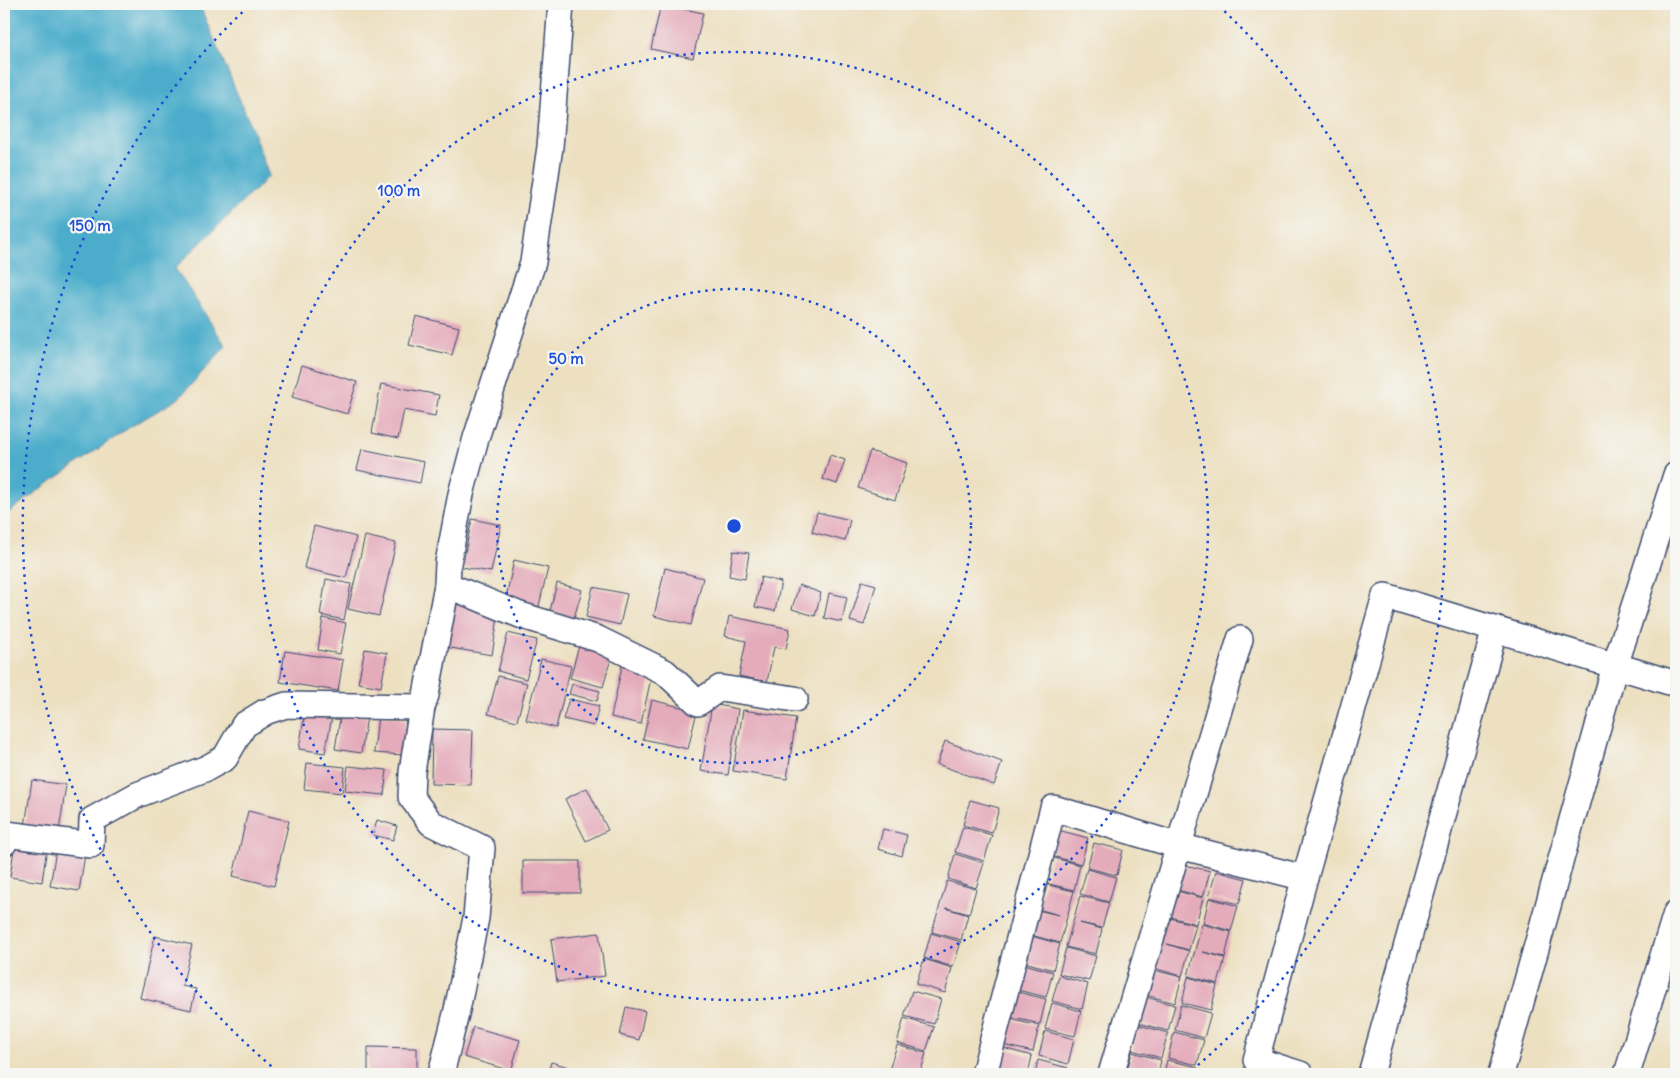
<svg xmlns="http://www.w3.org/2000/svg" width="1680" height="1078" font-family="Delius,sans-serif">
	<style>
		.water { fill: #4cadcb; stroke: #346e94 }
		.building { fill: #e4abbb }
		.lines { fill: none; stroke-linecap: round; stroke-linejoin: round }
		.street-casing { stroke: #3a4a6d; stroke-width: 28 }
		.street { stroke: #fff; stroke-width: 25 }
		.ring { fill: none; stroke: #1d4ed8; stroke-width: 2.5; stroke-dasharray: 2.5 5 }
		.centre { fill: #1d4ed8; stroke: #f6f6f2; stroke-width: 2.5 }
		.ring-label { font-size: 15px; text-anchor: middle; font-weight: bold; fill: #1d4ed8; stroke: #f6f6f2; stroke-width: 4.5; stroke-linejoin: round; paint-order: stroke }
	</style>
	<rect width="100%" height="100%" fill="#f6f6f2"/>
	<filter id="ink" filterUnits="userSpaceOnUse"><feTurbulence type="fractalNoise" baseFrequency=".02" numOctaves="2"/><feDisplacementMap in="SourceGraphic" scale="10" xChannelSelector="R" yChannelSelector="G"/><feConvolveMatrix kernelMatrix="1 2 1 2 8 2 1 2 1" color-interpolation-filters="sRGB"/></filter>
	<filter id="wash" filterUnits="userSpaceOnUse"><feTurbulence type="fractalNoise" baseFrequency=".0096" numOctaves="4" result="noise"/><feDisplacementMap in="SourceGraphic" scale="20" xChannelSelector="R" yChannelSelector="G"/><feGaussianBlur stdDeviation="1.12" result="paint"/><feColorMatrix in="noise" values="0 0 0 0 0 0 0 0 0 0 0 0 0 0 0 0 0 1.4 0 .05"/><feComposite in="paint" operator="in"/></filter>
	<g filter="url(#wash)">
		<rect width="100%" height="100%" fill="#ede0c1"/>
		<polygon class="water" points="4,4 199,4 251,126 269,176 175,268 226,346 178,399 130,427 39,490 4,516"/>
		<g id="blocks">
			<g class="building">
				<polygon points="661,4 703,13 693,58 651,49"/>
				<polygon points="416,316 459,327 452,355 409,345"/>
				<polygon points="302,365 357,382 347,414 292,397"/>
				<polygon points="381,384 439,395 435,416 404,410 398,439 372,433"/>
				<polygon points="362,449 424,462 420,483 357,470"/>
				<polygon points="870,451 907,463 895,500 858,488"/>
				<polygon points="830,455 845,460 837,484 823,479"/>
				<polygon points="817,512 850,520 845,541 812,532"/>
				<polygon points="472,519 501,525 491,572 462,567"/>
				<polygon points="314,526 356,537 346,578 304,568"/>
				<polygon points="365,536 396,543 379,616 348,609"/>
				<polygon points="733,551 749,553 745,579 729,576"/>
				<polygon points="514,560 548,568 538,610 505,602"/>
				<polygon points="665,568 703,578 691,625 654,616"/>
				<polygon points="761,577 781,582 775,611 755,607"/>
				<polygon points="326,579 351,584 344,620 320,615"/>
				<polygon points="862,581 876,585 864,625 850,621"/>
				<polygon points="557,583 582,590 574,618 550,611"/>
				<polygon points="799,585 821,593 815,616 792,609"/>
				<polygon points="593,587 627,594 620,625 586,617"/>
				<polygon points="829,593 847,597 842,622 824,618"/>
				<polygon points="452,603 499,611 492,655 445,647"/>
				<polygon points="729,616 790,629 786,649 774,647 767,682 739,676 746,641 725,636"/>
				<polygon points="323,618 346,623 340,654 318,650"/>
				<polygon points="508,633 537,640 526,679 498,671"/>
				<polygon points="580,642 613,651 603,687 570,678"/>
				<polygon points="365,649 387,653 381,687 358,683"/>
				<polygon points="285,651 343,660 338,691 280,682"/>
				<polygon points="541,659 571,666 556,728 526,720"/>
				<polygon points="623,662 653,669 641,724 611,717"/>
				<polygon points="498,676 527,683 517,721 488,714"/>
				<polygon points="572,684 600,691 597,701 569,694"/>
				<polygon points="569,699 599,706 594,726 563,719"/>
				<polygon points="652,700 697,711 688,749 643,739"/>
				<polygon points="712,704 738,709 728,775 701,771"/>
				<polygon points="743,710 796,718 787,779 733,771"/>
				<polygon points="305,712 332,717 325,753 299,749"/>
				<polygon points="341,712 367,717 361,753 335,749"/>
				<polygon points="378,715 406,719 403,755 374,753"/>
				<polygon points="432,729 473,730 471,785 431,784"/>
				<polygon points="945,741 1002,762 994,785 937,764"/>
				<polygon points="307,763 345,767 342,793 304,789"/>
				<polygon points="348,766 387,770 384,795 345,791"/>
				<polygon points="32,780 66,785 59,831 25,826"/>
				<polygon points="587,788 608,830 586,841 565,799"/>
				<polygon points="970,800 999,808 992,833 963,825"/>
				<polygon points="248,811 289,821 274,886 233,876"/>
				<polygon points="377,820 397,826 393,840 373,835"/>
				<polygon points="963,827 992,835 984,861 955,852"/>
				<polygon points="883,829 907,835 902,856 878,849"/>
				<polygon points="1058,830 1088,838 1081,864 1052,856"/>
				<polygon points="15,842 47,847 42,882 10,877"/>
				<polygon points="1094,843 1123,850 1117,875 1087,868"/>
				<polygon points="56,850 85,855 79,891 50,886"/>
				<polygon points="955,854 984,863 976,888 948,879"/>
				<polygon points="1051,857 1080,865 1074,890 1045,883"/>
				<rect x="523" y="861" width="57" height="32"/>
				<polygon points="1181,864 1210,871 1203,897 1174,889"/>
				<polygon points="1087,869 1116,877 1109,902 1080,894"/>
				<polygon points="1216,871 1246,879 1239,904 1209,897"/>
				<polygon points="947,881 976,889 969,914 946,908 968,915 961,940 932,932"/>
				<polygon points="1044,884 1074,891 1060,943 1031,935 1037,910 1059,915 1038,909"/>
				<polygon points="1173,890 1203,898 1196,924 1167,916"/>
				<polygon points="1080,896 1109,903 1102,928 1080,923 1102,929 1096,954 1066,947"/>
				<polygon points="1209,898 1238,906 1231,931 1203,923"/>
				<polygon points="1166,917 1196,925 1189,950 1167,944 1189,951 1182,976 1153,968"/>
				<polygon points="1202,924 1231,932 1225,957 1203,952 1225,958 1218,984 1188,976"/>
				<polygon points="599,933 605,976 557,982 551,939"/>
				<polygon points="931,933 961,942 953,967 924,958"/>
				<polygon points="155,936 192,945 182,986 196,989 191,1010 140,998"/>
				<polygon points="1031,936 1060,944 1053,970 1024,962"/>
				<polygon points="1066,948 1096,956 1089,981 1059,974"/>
				<polygon points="924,959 952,968 945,993 916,984"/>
				<polygon points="1024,964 1053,972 1046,997 1017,990"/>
				<polygon points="1153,970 1182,977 1175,1003 1146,995"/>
				<polygon points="1059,976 1088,984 1082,1009 1052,1001"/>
				<polygon points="1188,977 1217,985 1211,1010 1182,1003"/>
				<polygon points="912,991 941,999 934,1024 904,1016"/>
				<polygon points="1017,992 1046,999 1040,1024 1010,1017"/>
				<polygon points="1146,997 1175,1005 1168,1031 1139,1023"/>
				<polygon points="1052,1003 1081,1011 1075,1036 1045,1029"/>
				<polygon points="1181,1005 1211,1013 1204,1038 1175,1030"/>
				<polygon points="626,1007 645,1011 639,1040 620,1035"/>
				<polygon points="904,1018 934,1027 926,1051 897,1043"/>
				<polygon points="1010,1019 1039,1026 1033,1052 1003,1045"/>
				<polygon points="1139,1025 1168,1033 1161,1058 1132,1050"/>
				<polygon points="473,1027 520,1040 511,1071 464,1057"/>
				<polygon points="1045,1031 1074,1039 1068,1064 1039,1056"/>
				<polygon points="1174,1032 1204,1040 1197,1065 1168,1058"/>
				<polygon points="897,1045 926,1053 920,1074 904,1074 889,1070"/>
				<polygon points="368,1047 417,1048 417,1074 368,1074"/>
				<polygon points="1003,1048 1032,1056 1028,1074 997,1073"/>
				<polygon points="1132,1052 1161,1060 1158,1074 1126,1074"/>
				<polygon points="1038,1060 1068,1068 1066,1074 1035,1074"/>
				<polygon points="1167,1060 1197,1067 1195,1074 1164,1074"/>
				<polygon points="551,1062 583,1071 582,1074 548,1074"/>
			</g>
		</g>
	</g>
	<g filter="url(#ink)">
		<use href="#blocks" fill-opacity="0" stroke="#3a4a6d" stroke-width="1"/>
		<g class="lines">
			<g class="street-casing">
				<g id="street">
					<polyline points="447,585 520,615 598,639 665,672 698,703 720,688 795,699"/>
					<polyline points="4,843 6,834 91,845 92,820 137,795 207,768 225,758 244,725 265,712 286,705 422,707"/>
					<polyline points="441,1074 457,1010 476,918 482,848 431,823 411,797 412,772 422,707 426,695 447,585 448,563 461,494 476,438 533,262 550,147 561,4"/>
					<polyline points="984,1074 1053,808 1179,846 1305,878"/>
					<polyline points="1111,1074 1240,639"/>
					<polyline points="1300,1074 1256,1060 1302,888 1385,596 1676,684"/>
					<polyline points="1371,1074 1495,629"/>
					<polyline points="1501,1074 1615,666 1676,475"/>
					<polyline points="1627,1074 1676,913"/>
				</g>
			</g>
			<use href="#street" class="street"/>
		</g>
	</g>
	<g class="ring">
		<circle cx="734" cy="526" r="237"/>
		<circle cx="734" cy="526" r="474"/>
		<path d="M277 1071A711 711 0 0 1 249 6M1219 6A711 711 0 0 1 1191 1071"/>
	</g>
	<circle cx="734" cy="526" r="8" class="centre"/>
	<g class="ring-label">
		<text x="399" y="196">100 m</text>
		<text x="90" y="231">150 m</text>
		<text x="566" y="364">50 m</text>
	</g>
	<rect width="1680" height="1078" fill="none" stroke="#f6f6f2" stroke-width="20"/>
</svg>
